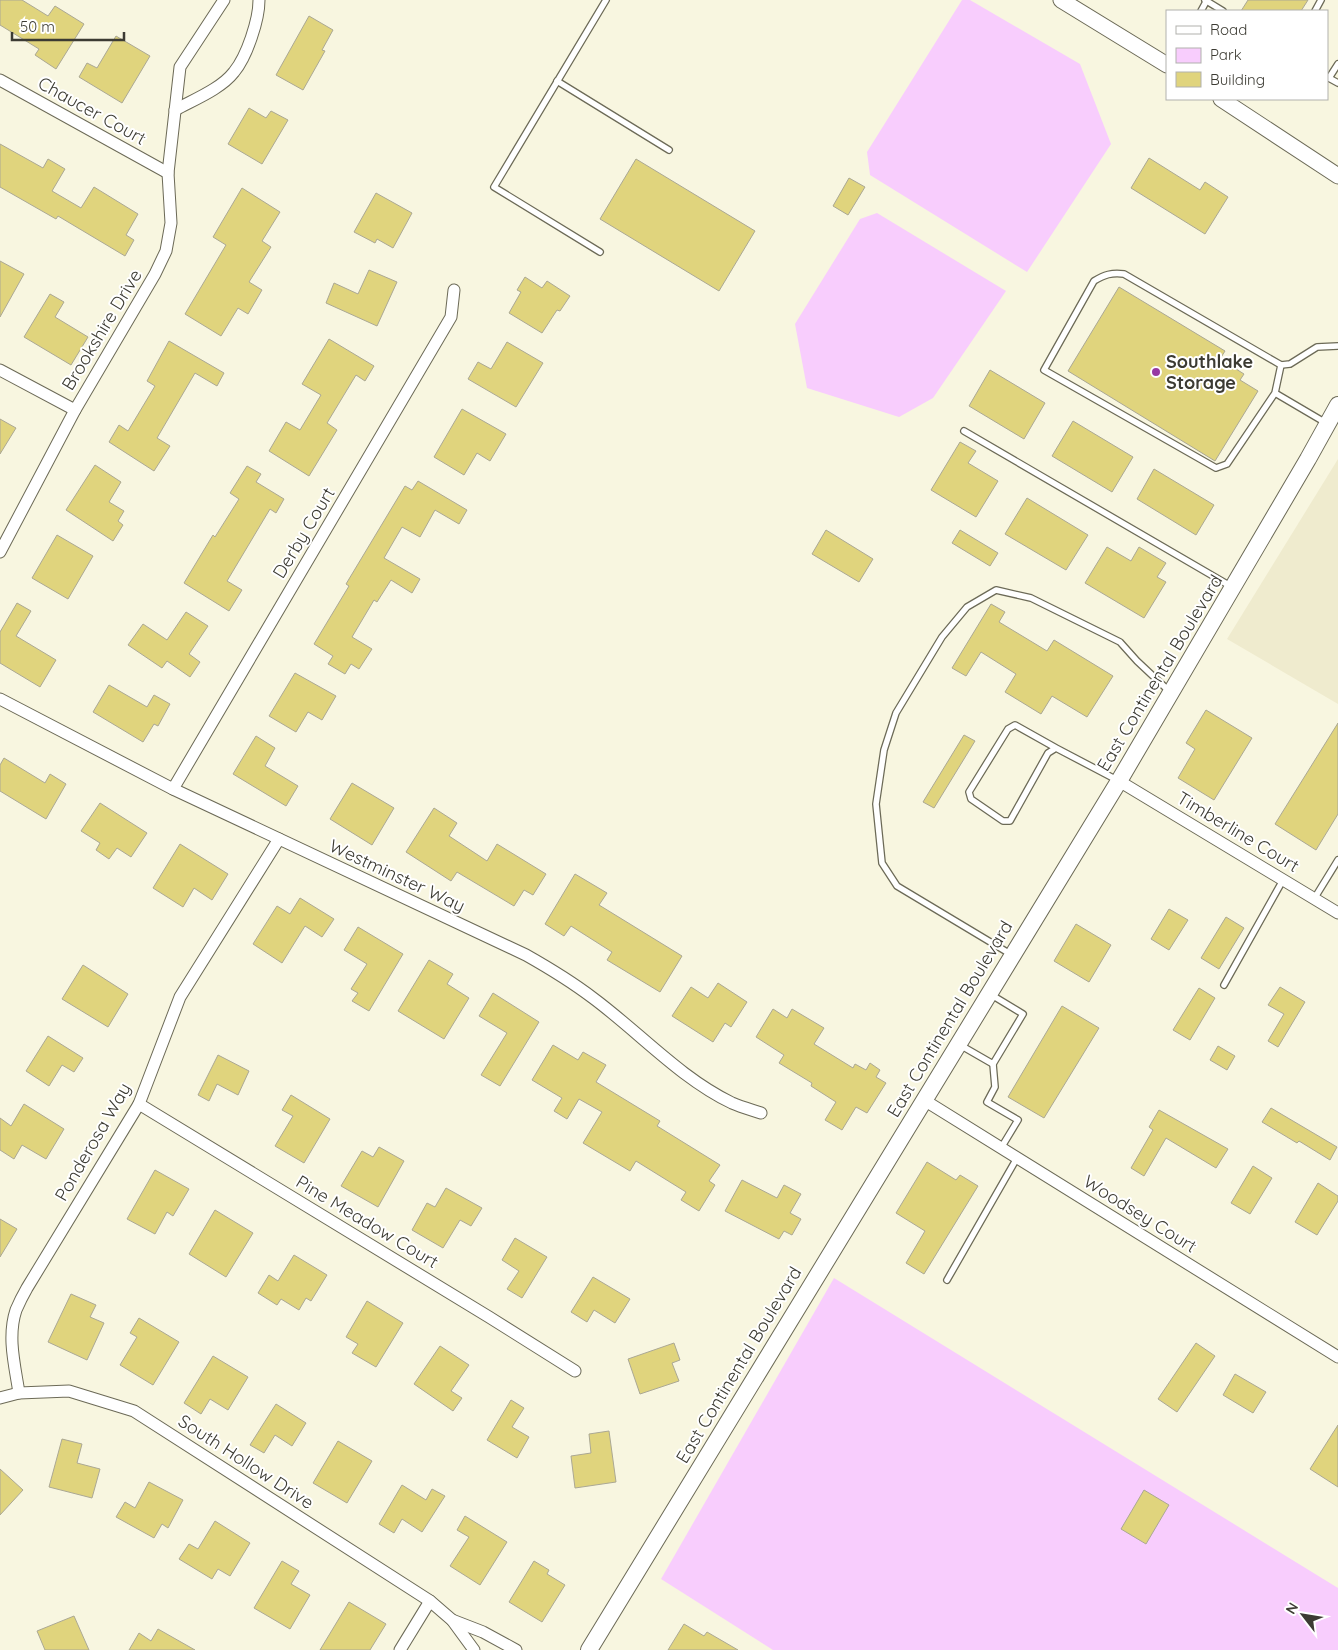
<svg xmlns="http://www.w3.org/2000/svg" width="1338" height="1650" font-family="Quicksand,sans-serif">
	<style>
		.built { fill: #efebce }
		.green { fill: #f8cdfd }
		.building { fill: #e0d47d; stroke: #aba894 }
		.lines { fill: none; stroke-linecap: round; stroke-linejoin: round }
		.service-casing { stroke: #6c6a57; stroke-width: 8 }
		.minor-casing { stroke: #6c6a57; stroke-width: 13 }
		.tertiary-casing { stroke: #6c6a57; stroke-width: 17 }
		.secondary-casing { stroke: #6c6a57; stroke-width: 18 }
		.service { stroke: #fff; stroke-width: 5.5 }
		.minor { stroke: #fff; stroke-width: 11 }
		.tertiary { stroke: #fff; stroke-width: 15 }
		.secondary { stroke: #fff; stroke-width: 16 }
		.poi-dot { fill: #9739a3; stroke: #fff; stroke-width: 2 }
		.labels { text-anchor: middle; stroke-width: 4; stroke-linejoin: round; paint-order: stroke }
		.street-label { font-size: 18px; fill: #3c3b33; stroke: #fff }
		.poi-label { font-size: 18px; font-weight: bold; fill: #3c3b33; stroke: #fff; text-anchor: start }
	</style>
	<rect width="100%" height="100%" fill="#f8f6e0"/>
	<polygon class="built" points="1338,459 1338,704 1227,639"/>
	<g class="green">
		<polygon points="962,0 970,0 1080,64 1111,144 1027,272 870,175 867,152"/>
		<polygon points="877,213 1006,291 933,398 899,417 807,388 795,324 860,219"/>
		<polygon points="834,1278 1338,1588 1338,1650 773,1650 661,1579"/>
	</g>
	<g class="building">
		<polygon points="0,0 22,0 48,16 55,6 84,24 56,69 35,55 39,49 0,25"/>
		<polygon points="1248,0 1308,0 1301,11 1241,11"/>
		<polygon points="309,16 333,30 322,50 325,51 303,90 276,75"/>
		<polygon points="116,36 150,56 122,103 79,77 87,63 97,68"/>
		<polygon points="249,108 266,118 271,111 288,120 262,164 228,144"/>
		<polygon points="0,144 43,168 48,159 65,169 52,191 81,208 94,187 138,214 126,235 134,240 125,256 58,216 56,219 0,187"/>
		<polygon points="1149,158 1200,190 1205,182 1228,197 1205,234 1131,188"/>
		<polygon points="636,159 755,231 719,291 600,219"/>
		<polygon points="849,178 865,187 848,215 833,206"/>
		<polygon points="242,188 280,212 262,241 271,247 249,282 262,290 248,314 238,308 221,336 185,314 226,245 213,237"/>
		<polygon points="376,193 412,213 393,248 377,239 375,243 354,232"/>
		<polygon points="0,261 24,274 0,317"/>
		<polygon points="369,270 397,282 377,326 326,303 334,283 358,294"/>
		<polygon points="525,277 542,288 547,281 570,296 560,311 557,310 542,333 509,313 521,292 517,290"/>
		<polygon points="1119,287 1225,351 1220,359 1244,374 1240,380 1258,391 1215,461 1068,371"/>
		<polygon points="50,294 64,302 55,317 88,337 71,365 24,337"/>
		<polygon points="329,339 374,366 365,381 356,375 327,423 337,430 309,476 269,451 286,422 300,430 321,395 302,384"/>
		<polygon points="169,341 224,373 217,386 195,373 157,438 170,446 154,471 109,442 119,425 128,431 155,386 147,381"/>
		<polygon points="507,342 543,363 516,407 468,379 478,362 491,369"/>
		<polygon points="990,370 1045,403 1024,439 969,406"/>
		<polygon points="462,409 506,434 490,461 477,453 464,475 434,457"/>
		<polygon points="0,419 16,428 0,454"/>
		<polygon points="1073,421 1133,457 1112,492 1052,456"/>
		<polygon points="960,442 976,451 968,463 998,481 976,517 931,490"/>
		<polygon points="95,465 121,482 109,502 124,511 118,521 123,525 113,541 66,510"/>
		<polygon points="247,466 261,474 256,482 284,499 276,513 270,509 227,581 242,590 229,611 184,583 213,535 215,537 239,499 230,493"/>
		<polygon points="1154,469 1214,505 1196,535 1137,499"/>
		<polygon points="418,481 467,510 459,524 435,510 420,537 402,527 384,558 420,579 412,593 391,580 377,602 374,600 352,637 372,649 359,669 351,664 345,674 328,664 333,656 314,644 349,586 346,584 405,486 412,490"/>
		<polygon points="1027,498 1088,535 1066,570 1005,534"/>
		<polygon points="826,530 873,559 859,582 812,554"/>
		<polygon points="960,530 998,553 990,566 952,543"/>
		<polygon points="57,535 93,556 68,599 32,578"/>
		<polygon points="1107,547 1131,561 1139,547 1166,563 1157,577 1166,582 1144,618 1085,583"/>
		<polygon points="17,603 31,611 16,636 56,660 40,687 0,663 0,632"/>
		<polygon points="991,604 1005,612 999,622 1047,651 1054,640 1113,676 1087,717 1052,696 1041,714 1005,692 1016,674 981,652 966,676 952,668"/>
		<polygon points="186,612 208,626 189,654 200,662 190,677 167,661 162,668 128,645 143,624 167,640"/>
		<polygon points="295,673 336,696 322,720 308,712 296,732 269,716"/>
		<polygon points="109,685 147,707 154,695 170,704 158,726 154,724 143,742 93,712"/>
		<polygon points="1206,710 1252,738 1214,800 1178,778 1195,749 1186,743"/>
		<polygon points="1338,723 1338,814 1316,850 1275,824"/>
		<polygon points="964,735 975,741 934,808 923,802"/>
		<polygon points="256,736 275,748 265,766 298,786 286,806 233,774"/>
		<polygon points="4,758 45,783 50,774 66,784 46,819 0,791 0,765"/>
		<polygon points="352,783 394,808 372,845 330,819"/>
		<polygon points="100,803 147,833 131,857 117,848 109,859 96,850 100,843 81,831"/>
		<polygon points="434,808 457,823 449,836 487,861 497,844 546,874 533,895 524,890 514,906 457,872 451,881 406,852"/>
		<polygon points="180,844 228,874 212,900 194,888 183,907 153,888"/>
		<polygon points="575,874 607,893 599,905 682,956 660,992 607,960 612,952 571,926 564,936 545,924"/>
		<polygon points="300,898 334,919 322,937 305,926 282,963 253,944 277,906 290,914"/>
		<polygon points="1169,909 1188,920 1169,950 1151,939"/>
		<polygon points="1226,917 1244,928 1219,969 1201,958"/>
		<polygon points="1076,924 1111,945 1089,982 1054,961"/>
		<polygon points="358,927 403,954 369,1011 352,1001 358,993 351,989 367,964 344,950"/>
		<polygon points="429,960 453,974 447,984 469,998 444,1039 398,1011"/>
		<polygon points="83,965 128,994 108,1027 62,999"/>
		<polygon points="718,983 747,1002 731,1027 725,1023 713,1042 672,1016 691,987 708,998"/>
		<polygon points="1280,987 1305,1002 1278,1047 1268,1041 1284,1014 1268,1005"/>
		<polygon points="1199,988 1215,998 1190,1040 1173,1030"/>
		<polygon points="493,993 539,1022 500,1086 481,1075 507,1033 479,1016"/>
		<polygon points="1062,1006 1099,1028 1044,1118 1008,1097"/>
		<polygon points="773,1009 787,1018 792,1009 824,1028 814,1044 853,1068 855,1064 866,1070 870,1063 880,1070 876,1077 886,1083 867,1113 856,1107 842,1130 825,1120 836,1102 811,1086 812,1083 779,1063 784,1055 756,1037"/>
		<polygon points="48,1036 83,1058 74,1072 62,1065 49,1086 26,1071"/>
		<polygon points="553,1045 578,1060 583,1052 606,1065 596,1082 660,1121 657,1126 720,1165 709,1181 715,1185 699,1211 681,1200 686,1192 636,1161 630,1171 583,1143 602,1112 579,1099 567,1119 554,1111 562,1098 532,1080"/>
		<polygon points="1218,1046 1235,1056 1227,1070 1210,1060"/>
		<polygon points="218,1055 249,1071 238,1095 217,1084 209,1101 198,1095"/>
		<polygon points="291,1095 330,1119 304,1163 275,1146 293,1116 282,1110"/>
		<polygon points="24,1104 64,1129 46,1159 22,1145 14,1159 0,1150 0,1118 11,1126"/>
		<polygon points="1271,1108 1337,1147 1330,1160 1299,1141 1297,1143 1262,1122"/>
		<polygon points="1159,1110 1228,1149 1216,1168 1166,1138 1144,1176 1131,1168 1153,1130 1149,1127"/>
		<polygon points="379,1147 404,1161 378,1207 341,1186 362,1151 373,1157"/>
		<polygon points="927,1162 956,1180 960,1175 978,1186 924,1274 906,1263 925,1231 896,1213"/>
		<polygon points="1253,1166 1272,1178 1250,1214 1231,1203"/>
		<polygon points="155,1170 189,1189 173,1216 167,1212 155,1234 127,1219"/>
		<polygon points="742,1180 777,1198 784,1185 801,1194 790,1213 801,1219 792,1235 784,1231 779,1239 725,1211"/>
		<polygon points="1318,1183 1338,1196 1338,1201 1317,1235 1295,1222"/>
		<polygon points="446,1188 482,1208 471,1226 460,1220 443,1248 412,1230 427,1203 435,1207"/>
		<polygon points="215,1210 253,1233 226,1277 189,1254"/>
		<polygon points="0,1219 17,1229 0,1257"/>
		<polygon points="515,1238 547,1257 522,1298 507,1289 519,1271 502,1260"/>
		<polygon points="294,1255 327,1275 311,1301 306,1298 299,1310 281,1299 277,1305 258,1293 269,1275 278,1281"/>
		<polygon points="593,1277 630,1299 615,1323 594,1310 587,1322 571,1312"/>
		<polygon points="71,1294 96,1305 90,1317 104,1323 87,1360 48,1342"/>
		<polygon points="367,1301 403,1323 376,1367 352,1353 358,1344 346,1337"/>
		<polygon points="139,1318 179,1342 153,1385 120,1365 137,1337 130,1333"/>
		<polygon points="674,1343 680,1360 672,1363 679,1381 640,1394 628,1359"/>
		<polygon points="1196,1343 1215,1356 1177,1412 1158,1399"/>
		<polygon points="440,1346 469,1365 451,1391 462,1398 453,1411 414,1384"/>
		<polygon points="213,1356 248,1377 228,1410 210,1399 201,1414 184,1403"/>
		<polygon points="1235,1374 1266,1392 1253,1413 1223,1395"/>
		<polygon points="511,1400 524,1408 512,1427 529,1437 517,1458 487,1440"/>
		<polygon points="276,1404 306,1423 292,1446 275,1435 264,1453 250,1445"/>
		<polygon points="1338,1425 1338,1487 1310,1469"/>
		<polygon points="609,1431 616,1482 575,1488 571,1456 591,1453 589,1434"/>
		<polygon points="62,1439 82,1444 77,1463 100,1469 92,1498 49,1487"/>
		<polygon points="338,1441 372,1461 347,1503 313,1483"/>
		<polygon points="0,1469 23,1490 0,1515"/>
		<polygon points="149,1482 183,1500 168,1528 162,1524 154,1538 116,1517 125,1502 135,1508"/>
		<polygon points="402,1485 426,1500 432,1489 445,1496 422,1532 402,1519 394,1533 379,1524"/>
		<polygon points="1144,1490 1169,1505 1146,1544 1121,1529"/>
		<polygon points="465,1516 507,1542 480,1585 450,1566 469,1537 457,1530"/>
		<polygon points="215,1521 250,1543 230,1576 218,1569 212,1579 179,1559 189,1544 198,1549"/>
		<polygon points="282,1561 299,1571 291,1584 310,1595 290,1629 254,1608"/>
		<polygon points="534,1561 549,1570 547,1574 565,1585 542,1622 509,1602"/>
		<polygon points="349,1602 386,1624 370,1650 320,1650"/>
		<polygon points="74,1616 89,1650 45,1650 37,1631"/>
		<polygon points="684,1624 704,1636 707,1632 738,1650 668,1650"/>
		<polygon points="158,1629 195,1650 129,1650 139,1633 151,1641"/>
	</g>
	<g class="lines">
		<g class="service-casing">
			<g id="service">
				<polyline points="1205,0 1223,11"/>
				<polyline points="1201,11 1207,0"/>
				<polyline points="1315,11 1321,0"/>
				<polyline points="1327,77 1338,83"/>
				<polyline points="1329,78 1338,64"/>
				<polyline points="557,81 669,150"/>
				<polyline points="600,252 494,187 606,0"/>
				<polyline points="1281,365 1290,364 1317,347 1338,346"/>
				<path d="M 1275,393 L 1281,365 L 1124,274 C 1112,272 1104,275 1094,281 L 1044,370 L 1216,468 L 1227,464 L 1275,393 L 1326,423"/>
				<polyline points="964,431 1232,587"/>
				<polyline points="1056,748 1015,725 1008,729 969,792 971,799 1003,821 1010,821 1048,753 1056,748 1117,780"/>
				<polyline points="1314,899 1338,860"/>
				<polyline points="1012,955 897,886 882,863 876,804 884,750 896,713 942,637 967,607 996,590 1031,598 1120,642 1137,661 1169,691"/>
				<polyline points="1224,985 1283,880"/>
				<polyline points="960,1045 993,1064 1023,1014 990,994"/>
				<polyline points="993,1064 995,1087 987,1102 1018,1120 1001,1148"/>
				<polyline points="947,1280 1017,1158"/>
			</g>
		</g>
		<g class="minor-casing">
			<g id="minor">
				<polyline points="0,80 168,173"/>
				<path d="M 175,110 C 193,100 221,89 234,72 C 247,56 259,20 259,0"/>
				<polyline points="0,370 75,410"/>
				<polyline points="0,552 75,410 155,274 166,251 171,223 168,173 180,67 224,0"/>
				<path d="M 0,699 L 173,789 L 526,955 C 549,968 572,982 593,998 C 639,1032 680,1078 732,1103 C 741,1107 752,1110 761,1113"/>
				<polyline points="1119,781 1338,913"/>
				<polyline points="173,789 451,317 454,290"/>
				<polyline points="924,1100 1338,1357"/>
				<polyline points="139,1104 489,1317 575,1371"/>
				<path d="M 19,1393 C 15,1366 7,1337 16,1310 C 19,1303 23,1295 27,1288 L 139,1104 L 180,997 L 279,839"/>
				<polyline points="0,1398 19,1393 69,1391 134,1411 430,1601 452,1620 474,1650"/>
				<polyline points="452,1620 483,1632 516,1650"/>
				<polyline points="400,1650 430,1601"/>
			</g>
		</g>
		<g class="tertiary-casing">
			<g id="tertiary">
				<polyline points="1061,0 1167,65"/>
				<polyline points="1221,99 1338,176"/>
			</g>
		</g>
		<g class="secondary-casing">
			<polyline id="secondary" points="589,1650 1119,781 1308,459 1338,405"/>
		</g>
		<use href="#service" class="service"/>
		<use href="#minor" class="minor"/>
		<use href="#tertiary" class="tertiary"/>
		<use href="#secondary" class="secondary"/>
	</g>
	<circle class="poi-dot" cx="1156" cy="372" r="5"/>
	<g class="labels">
		<g class="street-label">
			<text transform="translate(92 111) rotate(29)" y="6">Chaucer Court</text>
			<text transform="translate(102 330) rotate(-59)" y="6">Brookshire Drive</text>
			<text transform="translate(304 533) rotate(-59)" y="6">Derby Court</text>
			<text transform="translate(1160 673) rotate(-59)" y="6">East Continental Boulevard</text>
			<text transform="translate(1238 832) rotate(31)" y="6">Timberline Court</text>
			<text transform="translate(397 876) rotate(25)" y="6">Westminster Way</text>
			<text transform="translate(950 1019) rotate(-59)" y="6">East Continental Boulevard</text>
			<text transform="translate(93 1142) rotate(-60)" y="6">Ponderosa Way</text>
			<text transform="translate(1140 1214) rotate(32)" y="6">Woodsey Court</text>
			<text transform="translate(367 1222) rotate(31)" y="6">Pine Meadow Court</text>
			<text transform="translate(739 1365) rotate(-59)" y="6">East Continental Boulevard</text>
			<text transform="translate(246 1462) rotate(33)" y="6">South Hollow Drive</text>
		</g>
		<g class="poi-label">
			<text x="1166" y="368">Southlake<tspan x="1166" dy="21">Storage</tspan></text>
		</g>
	</g>
	<rect x="1166" y="10" width="162" height="90" fill="#ffffff" stroke="#b1b1ad"/>
	<rect x="1176" y="26" width="25" height="8" fill="#ffffff" stroke="#b1b1ad"/>
	<text x="1210" y="35" font-size="15" fill="#3c3b33">Road</text>
	<rect x="1176" y="48" width="25" height="15" fill="#f8cdfd" stroke="#b1b1ad"/>
	<text x="1210" y="60" font-size="15" fill="#3c3b33">Park</text>
	<rect x="1176" y="72" width="25" height="15" fill="#e0d47d" stroke="#b1b1ad"/>
	<text x="1210" y="85" font-size="15" fill="#3c3b33">Building</text>
	<g transform="translate(1303 1615) rotate(301)" stroke="#ffffff" stroke-width="4" paint-order="stroke">
	<path d="M0-4L9 19L0 12L-9 19Z" fill="#3c3b33"/>
	<text y="-8" font-size="14" font-weight="bold" text-anchor="middle" fill="#3c3b33">N</text>
	</g>
	<path d="M12 32v8h112v-8" fill="none" stroke="#3c3b33" stroke-width="2.5"/>
	<text x="20" y="32" font-size="15" fill="#3c3b33" stroke="#ffffff" stroke-width="4" paint-order="stroke">50 m</text>
</svg>
